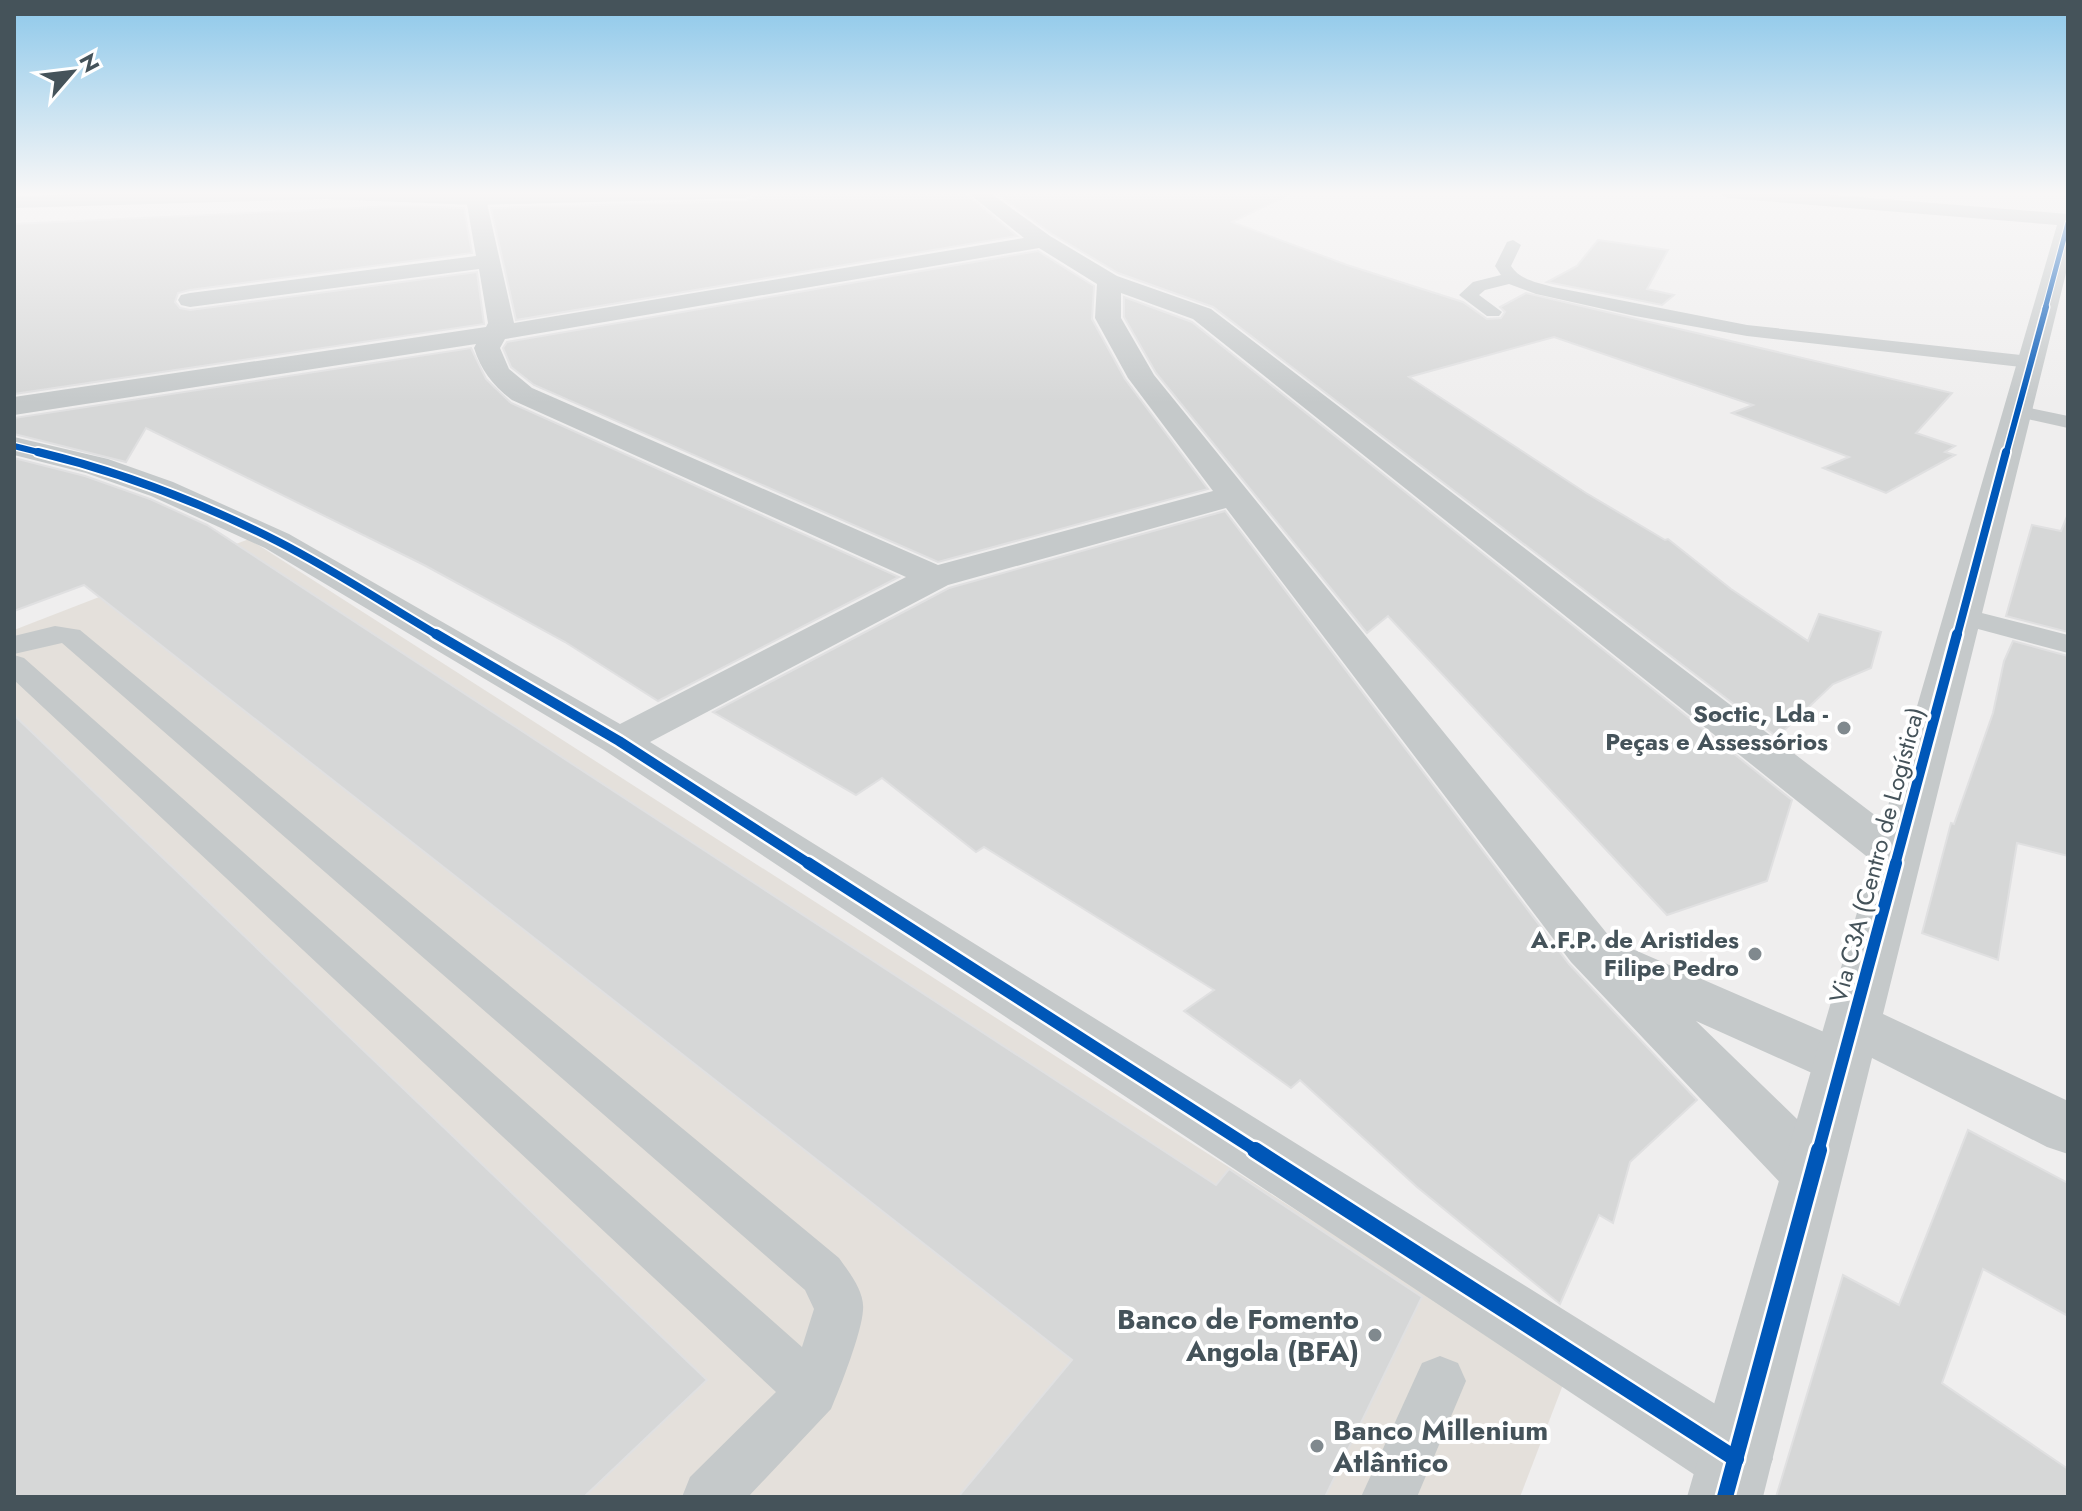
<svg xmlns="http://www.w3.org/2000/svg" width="2082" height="1511" font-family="Jost,sans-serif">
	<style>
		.commercial { fill: #e4e0db }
		.building { fill: #d6d7d7; stroke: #e0e0e1; stroke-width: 2 }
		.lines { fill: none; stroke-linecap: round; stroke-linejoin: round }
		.service { fill: #c5c9ca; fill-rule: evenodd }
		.minor { fill: #c5c9ca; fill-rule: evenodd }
		.tertiary { fill: #c5c9ca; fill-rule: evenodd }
		.cycleway-far5-casing { stroke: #fff; stroke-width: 7 }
		.cycleway-far4-casing { stroke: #fff; stroke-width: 9 }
		.cycleway-far3-casing { stroke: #fff; stroke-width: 12 }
		.cycleway-far2-casing { stroke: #fff; stroke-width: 15 }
		.cycleway-far1-casing { stroke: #fff; stroke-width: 17 }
		.cycleway-casing { stroke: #fff; stroke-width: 21 }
		.cycleway-far5 { stroke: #0057b8; stroke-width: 5 }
		.cycleway-far4 { stroke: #0057b8; stroke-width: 6 }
		.cycleway-far3 { stroke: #0057b8; stroke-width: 8 }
		.cycleway-far2 { stroke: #0057b8; stroke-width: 10 }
		.cycleway-far1 { stroke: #0057b8; stroke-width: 12 }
		.cycleway { stroke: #0057b8; stroke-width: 16 }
		.poi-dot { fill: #80898e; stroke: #fff; stroke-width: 3 }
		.labels { text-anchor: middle; stroke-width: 8; stroke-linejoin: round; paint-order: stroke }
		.poi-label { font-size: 24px; font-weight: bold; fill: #45535a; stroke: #fff; text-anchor: end }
		.street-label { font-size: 24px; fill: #45535a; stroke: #fff }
		.near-poi-label { font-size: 28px; font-weight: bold; fill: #45535a; stroke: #fff; text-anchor: end }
	</style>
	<rect width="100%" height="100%" fill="#efeeee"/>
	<polygon class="commercial" points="249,539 1564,1382 1520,1497 14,1497 14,630"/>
	<g class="building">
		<polygon points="759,192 964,192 1017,236 516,320 491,208 746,201"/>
		<polygon points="994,192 1295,192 1232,222 1347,265 1463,302 1487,319 1501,318 1505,312 1500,307 1526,293 1952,393 1916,433 1955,446 1945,452 1955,455 1886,493 1823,468 1849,457 1732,413 1753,405 1554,337 1409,377 1586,493 1665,540 1668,539 1731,589 1808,641 1819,614 1881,632 1871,668 1833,684 1777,737 1213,307 1118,273 1052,234"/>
		<polygon points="397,206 464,208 472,253 190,290 178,293 175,302 180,308 190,310 477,272 484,324 14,394 14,224"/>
		<polygon points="1598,240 1668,250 1647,289 1674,295 1662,305 1547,282 1577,266"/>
		<polygon points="1038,251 1094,286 1092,319 1125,379 1208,489 938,562 534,385 511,367 503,348 507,342"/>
		<polygon points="1124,297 1192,322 1792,800 1767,881 1667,915 1388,616 1367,633 1156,373 1124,317"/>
		<polygon points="471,348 486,379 511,403 899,577 658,701 565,642 424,565 146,428 126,462 14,434 14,418"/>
		<polygon points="14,458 85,476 150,499 207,525 1216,1185 1229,1169 1422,1297 1325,1497 958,1497 1072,1360 84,585 14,611"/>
		<polygon points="1225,511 1569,964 1697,1100 1630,1162 1613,1223 1599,1215 1560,1304 1417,1187 1300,1080 1291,1088 1184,1011 1214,990 984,847 976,852 882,778 856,795 713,712 949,588"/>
		<polygon points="2068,514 2068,632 2006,616 2032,525 2061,531"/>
		<polygon points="2013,641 2068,656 2068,856 2017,843 1998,960 1922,933 1951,823 1954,824 1993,713 2004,661"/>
		<polygon points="14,715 707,1380 584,1497 14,1497"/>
		<polygon points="1968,1130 2068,1183 2068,1316 1983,1269 1942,1383 2068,1469 2068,1497 1776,1497 1843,1275 1899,1305"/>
	</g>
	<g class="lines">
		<g class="service">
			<path d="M 1513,240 L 1521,245 L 1511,266 C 1520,280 1538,283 1553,287 L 1747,325 L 2030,356 L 2040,362 L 2030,368 L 1747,336 L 1635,316 L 1536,294 L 1509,284 L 1485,290 L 1479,295 L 1502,312 L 1499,316 L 1487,316 L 1459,295 L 1473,282 L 1501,275 L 1495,266 L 1507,242 Z"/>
			<polygon points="2016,405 2068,416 2068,428 2009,415 2005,411 2009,407"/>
			<polygon points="1962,608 2068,635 2068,653 1952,622 1948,616 1952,610"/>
			<path d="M 55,626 L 80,630 L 839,1258 C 849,1272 865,1292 863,1310 C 862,1332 840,1388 831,1409 L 748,1497 L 682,1497 L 690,1477 L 776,1392 L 14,680 L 14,655 L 24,658 L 802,1347 L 814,1309 L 805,1290 L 62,643 L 14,654 L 14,636 Z"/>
			<polygon points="1440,1356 1458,1363 1466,1381 1417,1497 1361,1497 1422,1363"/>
		</g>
		<path class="minor" d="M 967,192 L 989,192 L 1050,236 L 1117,276 L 1211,309 L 1914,845 L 1921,856 L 1914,867 L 1897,872 L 1880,867 L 1193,319 L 1121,293 L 1121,318 L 1154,375 L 1609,936 L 1614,941 L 1861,1048 L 1870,1064 L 1861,1080 L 1841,1086 L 1696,1021 L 1834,1155 L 1843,1174 L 1834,1193 L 1812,1200 L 1790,1193 L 1571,962 L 1226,508 L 948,585 L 650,742 L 1762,1433 L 1773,1459 L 1762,1485 L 1736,1496 L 1710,1485 L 604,750 L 265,548 L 151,496 L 86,473 L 14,455 L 14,437 L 108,459 L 173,482 L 289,534 L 620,724 L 906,577 L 512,400 C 493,386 481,370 474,348 L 476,344 L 14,415 L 14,397 L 486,327 L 488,323 L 479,269 L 190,307 L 181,305 L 178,300 L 181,295 L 190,293 L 476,256 L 466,199 L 476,193 L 486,199 L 514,323 L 1024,238 ZM 1039,248 L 1097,284 L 1095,318 L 1128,378 L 1213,491 L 938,565 L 532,388 L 509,369 L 500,348 L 505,339 Z"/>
		<g class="tertiary">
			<polygon points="157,192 756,192 746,198 476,205 325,199 14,208 14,196"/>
			<polygon points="1717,192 1798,192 2068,214 2068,265 1883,1014 2068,1101 2068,1154 2047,1147 1872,1058 1763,1497 1687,1497 2057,225 1727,198"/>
		</g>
		<g class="cycleway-far5-casing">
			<polyline id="cycleway-far5" points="2045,309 2068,223"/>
		</g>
		<g class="cycleway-far4-casing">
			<g id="cycleway-far4">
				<polyline points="14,446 46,454"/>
				<polyline points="2006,454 2046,307"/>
			</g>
		</g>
		<g class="cycleway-far3-casing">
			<g id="cycleway-far3">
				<path d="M 38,452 C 121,472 200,502 277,541 C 332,569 385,604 439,636"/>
				<polyline points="1957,636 2006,452"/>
			</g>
		</g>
		<g class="cycleway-far2-casing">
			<g id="cycleway-far2">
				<polyline points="436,634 619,741 811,865"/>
				<polyline points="1895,865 1957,634"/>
			</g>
		</g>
		<g class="cycleway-far1-casing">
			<g id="cycleway-far1">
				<polyline points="808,863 1258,1152"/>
				<polyline points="1818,1152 1896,863"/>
			</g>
		</g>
		<g class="cycleway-casing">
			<g id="cycleway">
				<polyline points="1255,1150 1736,1459"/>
				<polyline points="1725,1497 1819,1150"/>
			</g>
		</g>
		<use href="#cycleway-far5" class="cycleway-far5"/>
		<use href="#cycleway-far4" class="cycleway-far4"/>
		<use href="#cycleway-far3" class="cycleway-far3"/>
		<use href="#cycleway-far2" class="cycleway-far2"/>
		<use href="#cycleway-far1" class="cycleway-far1"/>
		<use href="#cycleway" class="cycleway"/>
	</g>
	<linearGradient id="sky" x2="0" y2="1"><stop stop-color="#8dc8ea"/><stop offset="0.48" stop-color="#f8f7f7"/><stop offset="1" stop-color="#f8f7f7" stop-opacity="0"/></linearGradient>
	<rect width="2082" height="403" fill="url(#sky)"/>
	<g class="poi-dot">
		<circle cx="1844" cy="728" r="8"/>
		<circle cx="1755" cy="954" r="8"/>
		<circle cx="1375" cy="1335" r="8"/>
		<circle cx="1317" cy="1446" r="8"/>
	</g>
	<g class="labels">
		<g class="poi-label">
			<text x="1828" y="722">Soctic, Lda -<tspan x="1828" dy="28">Peças e Assessórios</tspan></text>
			<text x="1739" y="948">A.F.P. de Aristides<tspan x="1739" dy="28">Filipe Pedro</tspan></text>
		</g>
		<g class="street-label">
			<text transform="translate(1877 855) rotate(-75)" y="8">Via C3A (Centro de Logística)</text>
		</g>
		<g class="near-poi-label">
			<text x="1359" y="1329">Banco de Fomento<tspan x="1359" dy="32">Angola (BFA)</tspan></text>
			<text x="1333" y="1440" text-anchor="start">Banco Millenium<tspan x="1333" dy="32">Atlântico</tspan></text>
		</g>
	</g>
	<rect width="2082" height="1511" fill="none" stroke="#45535a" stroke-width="32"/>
	<g transform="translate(72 72) rotate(62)" stroke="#ffffff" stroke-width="6" paint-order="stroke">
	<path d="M0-6L14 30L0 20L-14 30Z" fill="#45535a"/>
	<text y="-12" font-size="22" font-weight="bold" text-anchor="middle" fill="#45535a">N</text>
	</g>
</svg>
